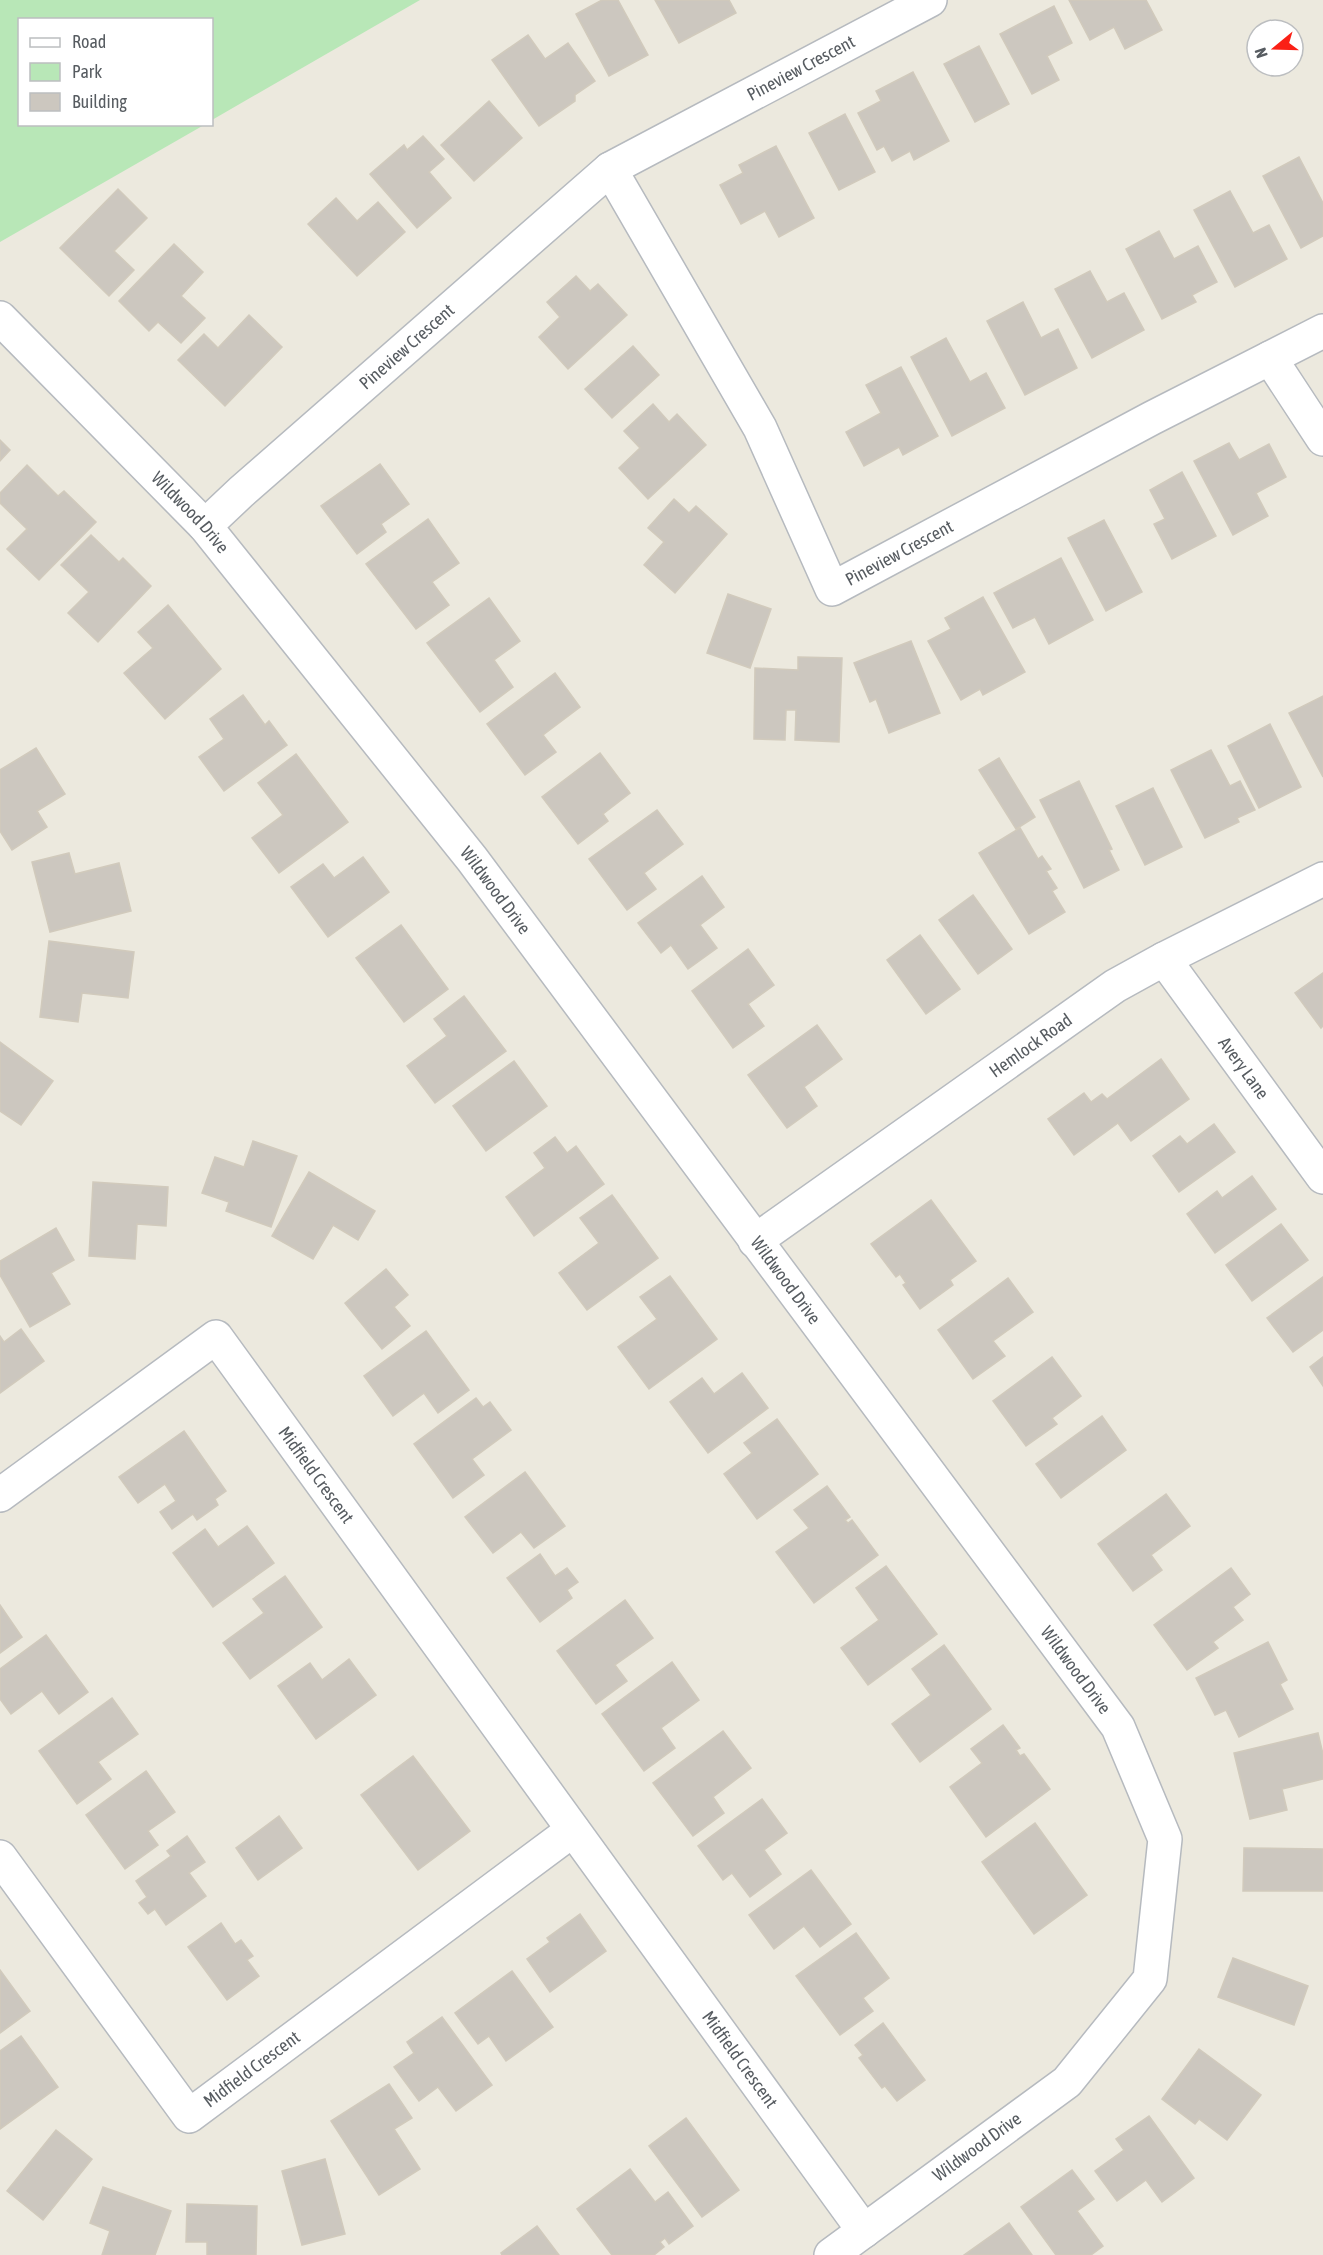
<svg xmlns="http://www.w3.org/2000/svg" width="1323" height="2255" font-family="'Asap Condensed',sans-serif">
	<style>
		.green { fill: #b8e7b7 }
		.building { fill: #ccc7bf; stroke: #d1cabc; stroke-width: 1.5 }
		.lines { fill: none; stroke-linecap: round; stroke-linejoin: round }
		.minor-casing { stroke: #b6babf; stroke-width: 36 }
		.minor { stroke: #fff; stroke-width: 33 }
		.labels { text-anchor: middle; stroke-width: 4.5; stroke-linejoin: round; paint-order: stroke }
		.street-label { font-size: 18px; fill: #575c61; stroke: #fff }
	</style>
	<rect width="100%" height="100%" fill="#ece9de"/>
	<polygon class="green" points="0,0 420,0 212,120 212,20 20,20 20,124 204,125 0,242"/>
	<g class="building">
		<polygon points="602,0 618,0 648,55 609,76 576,14"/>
		<polygon points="655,0 729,0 736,13 679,43"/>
		<polygon points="1069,0 1146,0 1162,30 1125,49 1114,27 1090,40"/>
		<polygon points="1054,6 1072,43 1047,56 1059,80 1032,94 1000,34"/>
		<polygon points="528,35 545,59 568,43 595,81 575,95 575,101 539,126 492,60"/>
		<polygon points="979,46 1009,104 975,122 944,64"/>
		<polygon points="913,72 949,141 914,160 910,151 892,161 884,146 877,150 858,113 881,101 876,91"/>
		<polygon points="489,101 522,138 474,181 441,145"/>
		<polygon points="845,114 875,172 839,190 809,133"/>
		<polygon points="423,136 444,159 429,172 451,198 417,228 370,174 404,145 407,150"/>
		<polygon points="776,146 814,218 779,237 765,211 741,224 720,185 743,173 739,165"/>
		<polygon points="1299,157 1323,203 1323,236 1301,248 1263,176"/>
		<polygon points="118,189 147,218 114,251 134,270 109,296 60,248"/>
		<polygon points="1230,191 1253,233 1269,225 1287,259 1235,287 1194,210"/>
		<polygon points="336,198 357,221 378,202 405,232 357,276 308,224"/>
		<polygon points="1159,231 1174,259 1198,246 1217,282 1192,295 1196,302 1162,319 1126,249"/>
		<polygon points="174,244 203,272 181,296 205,318 181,343 158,322 149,331 119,301"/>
		<polygon points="1090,271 1107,302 1124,293 1144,330 1092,358 1055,289"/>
		<polygon points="576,276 590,291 598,284 627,315 568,369 539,337 560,317 547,302"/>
		<polygon points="1023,302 1041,338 1058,329 1077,368 1025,395 987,321"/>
		<polygon points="249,315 282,347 225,406 178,360 204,334 218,348"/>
		<polygon points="946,338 970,382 986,373 1005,408 952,436 911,357"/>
		<polygon points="633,346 659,375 612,418 585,389"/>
		<polygon points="901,367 938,436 903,455 899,447 864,466 846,432 881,413 866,385"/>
		<polygon points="653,404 669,422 677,414 706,445 648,499 619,468 640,448 624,431"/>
		<polygon points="0,440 10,450 0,461"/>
		<polygon points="1229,443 1239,460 1269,444 1286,477 1256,493 1268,516 1233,535 1194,461"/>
		<polygon points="380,464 409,504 381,524 386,532 357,554 321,506"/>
		<polygon points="27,465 58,496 64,491 96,522 39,580 7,549 27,529 0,503 0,493"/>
		<polygon points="1182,472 1216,536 1172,559 1154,524 1165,519 1150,490"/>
		<polygon points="674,499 689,513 696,506 727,534 675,593 644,565 664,542 648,528"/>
		<polygon points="428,519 459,563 432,582 449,605 416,629 366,564"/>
		<polygon points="1104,520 1142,592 1106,611 1068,538"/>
		<polygon points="91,535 119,562 123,558 151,586 98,642 68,613 89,592 61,565"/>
		<polygon points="1061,558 1093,620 1049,644 1035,617 1013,628 994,593"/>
		<polygon points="728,594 771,609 750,668 707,653"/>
		<polygon points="983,597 1025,672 983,695 980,689 961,700 928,641 951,629 945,618"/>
		<polygon points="489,598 520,641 494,660 513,687 480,712 427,643"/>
		<polygon points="168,605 221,669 165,719 124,673 153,648 138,632"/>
		<polygon points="911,641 940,713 889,733 876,699 870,702 854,663"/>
		<polygon points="798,657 842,658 839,742 795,740 796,710 786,710 785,740 754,739 755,668 798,670"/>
		<polygon points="555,673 580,707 543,735 556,752 525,775 487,724"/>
		<polygon points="243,695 265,725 269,721 287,745 224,791 199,757 224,739 210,719"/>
		<polygon points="1323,696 1323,777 1289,713"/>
		<polygon points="1270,724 1301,787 1259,808 1228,746"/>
		<polygon points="36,748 65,794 37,811 47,827 12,850 0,831 0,770"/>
		<polygon points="1211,750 1230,786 1240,781 1255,810 1237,818 1239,822 1205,838 1171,770"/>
		<polygon points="600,753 630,793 603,814 608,821 578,844 542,797"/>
		<polygon points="296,754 348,822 279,873 252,838 283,815 258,783"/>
		<polygon points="999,758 1035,817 1016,829 979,770"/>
		<polygon points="1079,781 1112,849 1109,850 1119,870 1084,888 1040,800"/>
		<polygon points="1153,788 1182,847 1145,865 1116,806"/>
		<polygon points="657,810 683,844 644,873 656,889 627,910 589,859"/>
		<polygon points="1020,828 1038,859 1042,856 1051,869 1046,871 1057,888 1052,891 1065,912 1029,934 979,853"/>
		<polygon points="69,853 75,874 119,863 131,911 50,932 32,862"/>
		<polygon points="363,857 389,892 328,937 291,887 323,864 334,878"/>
		<polygon points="702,876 724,907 700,925 717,948 688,969 671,945 661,953 638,923"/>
		<polygon points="973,895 1012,949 978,974 939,920"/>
		<polygon points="401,925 448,989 404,1022 356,958"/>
		<polygon points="920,935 960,989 926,1014 887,960"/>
		<polygon points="49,941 134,952 128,998 82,993 78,1022 40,1017"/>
		<polygon points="748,949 774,985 748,1004 764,1026 733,1048 692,991"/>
		<polygon points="1323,973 1323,1026 1321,1028 1295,993"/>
		<polygon points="464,996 506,1051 435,1103 407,1066 447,1036 434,1019"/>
		<polygon points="817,1025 842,1059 804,1087 817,1106 787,1128 748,1075"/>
		<polygon points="0,1042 53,1081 21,1125 0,1111"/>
		<polygon points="1161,1059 1189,1099 1131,1141 1118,1123 1074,1155 1048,1119 1084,1093 1091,1102 1102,1094 1107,1099"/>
		<polygon points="514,1061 547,1106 486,1151 453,1106"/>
		<polygon points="1214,1124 1235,1152 1179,1192 1153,1156 1180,1136 1187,1144"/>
		<polygon points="555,1137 567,1153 576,1146 604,1184 534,1236 506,1197 545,1168 534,1153"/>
		<polygon points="253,1141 297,1156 271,1227 226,1211 229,1202 202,1193 215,1157 244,1167"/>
		<polygon points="309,1172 375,1211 358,1240 333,1225 313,1259 272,1236"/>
		<polygon points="1252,1176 1276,1209 1215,1253 1187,1214 1217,1191 1222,1198"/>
		<polygon points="93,1182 168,1187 166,1226 137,1224 135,1259 89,1256"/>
		<polygon points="612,1195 658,1258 587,1310 559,1273 599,1243 580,1218"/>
		<polygon points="931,1200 976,1261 950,1280 953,1285 920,1309 903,1285 906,1283 900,1274 896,1277 871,1244"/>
		<polygon points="1281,1224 1308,1260 1252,1301 1226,1265"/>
		<polygon points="56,1228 74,1260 51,1273 70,1304 30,1327 0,1275 0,1261"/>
		<polygon points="386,1269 408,1295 394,1307 410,1326 382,1349 345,1303"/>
		<polygon points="670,1276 717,1339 649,1389 618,1347 657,1319 640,1297"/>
		<polygon points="1323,1277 1323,1330 1293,1352 1267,1318"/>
		<polygon points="1008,1278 1033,1312 993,1341 1005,1356 973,1379 938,1330"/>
		<polygon points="21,1329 44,1361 0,1393 0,1336 4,1342"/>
		<polygon points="426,1331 469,1390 438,1413 424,1393 393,1416 364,1376"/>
		<polygon points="1052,1357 1081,1396 1052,1418 1057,1424 1026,1446 993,1401"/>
		<polygon points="1323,1357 1323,1386 1310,1367"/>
		<polygon points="742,1373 768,1408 708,1453 670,1402 702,1378 714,1394"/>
		<polygon points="476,1398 483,1407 490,1402 511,1430 472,1459 484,1475 453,1498 414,1444"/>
		<polygon points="1102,1416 1126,1450 1061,1498 1036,1464"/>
		<polygon points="777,1419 818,1474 757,1519 724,1474 752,1453 744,1443"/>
		<polygon points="184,1431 226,1491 215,1499 218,1505 197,1520 193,1514 172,1529 160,1512 176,1501 165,1484 138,1503 119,1477"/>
		<polygon points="525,1472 565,1526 534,1548 521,1532 493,1553 465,1517"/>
		<polygon points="827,1486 850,1517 845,1520 848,1523 852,1520 878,1555 814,1603 776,1552 809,1528 794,1510"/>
		<polygon points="1166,1494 1190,1526 1151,1555 1162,1570 1133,1591 1098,1544"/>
		<polygon points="247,1526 274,1563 213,1607 173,1553 205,1529 218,1547"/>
		<polygon points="540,1554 555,1576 567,1568 578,1582 567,1590 572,1598 540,1622 507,1578"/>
		<polygon points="886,1566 937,1634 868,1685 841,1648 879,1620 856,1588"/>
		<polygon points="1231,1568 1250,1594 1233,1607 1243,1620 1213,1642 1218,1648 1187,1670 1154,1625"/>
		<polygon points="285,1576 322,1627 250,1679 223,1643 264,1613 253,1599"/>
		<polygon points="625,1600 653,1638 615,1665 627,1681 596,1704 557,1651"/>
		<polygon points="0,1605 22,1637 0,1653"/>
		<polygon points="46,1635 88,1692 59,1714 42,1691 11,1714 0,1699 0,1669"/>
		<polygon points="1268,1642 1287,1680 1280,1684 1293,1709 1239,1737 1226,1710 1215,1715 1196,1678"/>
		<polygon points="944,1645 991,1709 920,1762 892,1724 931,1695 912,1669"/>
		<polygon points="349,1659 376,1695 316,1739 278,1686 310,1663 322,1680"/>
		<polygon points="672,1662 699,1700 661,1728 675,1748 644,1771 602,1714"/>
		<polygon points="112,1698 138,1734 98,1762 111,1779 77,1804 39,1751"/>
		<polygon points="1003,1725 1020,1748 1016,1750 1020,1756 1024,1754 1050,1789 986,1837 950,1787 982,1763 971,1749"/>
		<polygon points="723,1731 751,1768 713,1797 724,1813 693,1836 653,1783"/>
		<polygon points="1318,1733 1323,1754 1323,1779 1282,1789 1287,1810 1250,1819 1234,1753"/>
		<polygon points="413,1756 470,1831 418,1870 361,1795"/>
		<polygon points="146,1771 175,1812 148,1831 158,1845 125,1869 86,1815"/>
		<polygon points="762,1799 787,1833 764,1850 781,1874 750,1897 732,1873 723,1880 698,1846"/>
		<polygon points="279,1816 302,1848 258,1880 236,1848"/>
		<polygon points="1035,1823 1087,1895 1034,1934 982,1862"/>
		<polygon points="187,1836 205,1862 189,1873 206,1896 166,1925 155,1909 148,1914 139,1903 147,1897 136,1881 171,1856 167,1851"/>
		<polygon points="1244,1848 1323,1849 1323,1891 1243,1891"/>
		<polygon points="811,1870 851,1924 820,1947 804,1926 774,1949 749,1915"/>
		<polygon points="580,1914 606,1951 550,1992 527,1959 550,1942 547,1938"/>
		<polygon points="221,1923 235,1944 241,1940 253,1956 247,1960 259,1976 227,2000 188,1947"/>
		<polygon points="856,1933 889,1978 863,1998 873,2011 840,2035 796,1976"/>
		<polygon points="1233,1958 1308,1986 1294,2025 1218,1997"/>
		<polygon points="0,1970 30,2011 0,2033"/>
		<polygon points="512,1971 553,2027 506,2061 489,2036 478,2044 455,2013"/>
		<polygon points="442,2017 492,2085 456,2111 438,2087 419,2101 394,2067 414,2053 407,2042"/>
		<polygon points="883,2023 925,2080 897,2101 885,2086 882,2088 859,2058 863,2055 855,2045"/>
		<polygon points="21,2036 58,2087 0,2129 0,2051"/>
		<polygon points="1199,2049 1261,2095 1227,2140 1199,2119 1195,2124 1162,2099"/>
		<polygon points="389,2084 412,2118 394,2129 420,2169 379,2195 331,2121"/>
		<polygon points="1149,2116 1194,2178 1162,2202 1146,2180 1117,2201 1095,2171 1124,2150 1116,2139"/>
		<polygon points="686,2118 739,2190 702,2217 649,2146"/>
		<polygon points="56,2130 92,2159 43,2220 7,2191"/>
		<polygon points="325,2159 345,2234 302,2245 282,2171"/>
		<polygon points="630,2169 655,2202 668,2192 693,2226 669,2244 665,2238 660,2242 664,2247 654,2255 612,2255 577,2209"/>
		<polygon points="1072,2170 1094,2199 1077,2211 1103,2246 1091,2255 1056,2255 1021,2207"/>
		<polygon points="103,2187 171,2211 155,2255 102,2255 110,2231 90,2223"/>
		<polygon points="187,2204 257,2206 256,2255 207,2255 207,2242 186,2242"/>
		<polygon points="1009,2223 1032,2255 964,2255"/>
		<polygon points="537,2226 559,2255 502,2255 501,2253"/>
	</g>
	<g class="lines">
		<g class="minor-casing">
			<g id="minor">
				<path id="s1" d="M 610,169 L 760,428 L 832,589 L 1152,418 L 1323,331"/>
				<path id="s2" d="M 0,318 L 205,526 L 472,859 L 1118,1727 L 1165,1839 L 1150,1979 L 1067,2082 L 831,2255"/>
				<polyline points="1270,358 1323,439"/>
				<path id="s3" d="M 205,526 L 241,492 L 610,169 L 930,0"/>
				<path id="s4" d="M 1164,959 L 1323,1177"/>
				<path id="s5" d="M 755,1241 L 1115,986 L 1164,959 L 1323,879"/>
				<path id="s6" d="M 0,1495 L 216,1337 L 864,2231"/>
				<path id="s7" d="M 0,1857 L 189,2116 L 573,1830"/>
			</g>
		</g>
		<use href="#minor" class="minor"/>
	</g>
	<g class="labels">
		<g class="street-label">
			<text dy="6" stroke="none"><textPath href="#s3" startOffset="756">Pineview Crescent</textPath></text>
			<text dy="6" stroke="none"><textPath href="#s3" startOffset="270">Pineview Crescent</textPath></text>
			<text dy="6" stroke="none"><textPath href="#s2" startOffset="272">Wildwood Drive</textPath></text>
			<text dy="6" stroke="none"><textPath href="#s1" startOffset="552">Pineview Crescent</textPath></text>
			<text dy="6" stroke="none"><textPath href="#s2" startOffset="758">Wildwood Drive</textPath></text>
			<text dy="6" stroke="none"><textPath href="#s5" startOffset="338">Hemlock Road</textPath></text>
			<text dy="6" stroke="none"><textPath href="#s4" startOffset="135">Avery Lane</textPath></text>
			<text dy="6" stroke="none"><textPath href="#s2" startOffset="1244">Wildwood Drive</textPath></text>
			<text dy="6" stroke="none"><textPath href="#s6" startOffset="438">Midfield Crescent</textPath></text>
			<text dy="6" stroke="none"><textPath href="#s2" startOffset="1730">Wildwood Drive</textPath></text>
			<text dy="6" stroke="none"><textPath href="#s6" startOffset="1160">Midfield Crescent</textPath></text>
			<text dy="6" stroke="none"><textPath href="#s7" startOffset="399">Midfield Crescent</textPath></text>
			<text transform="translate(977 2147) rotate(-36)" y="6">Wildwood Drive</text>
		</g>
	</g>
	<rect x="18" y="18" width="195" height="108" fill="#ffffff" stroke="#bcbec0" stroke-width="1.5"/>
	<rect x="30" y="38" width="30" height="9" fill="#ffffff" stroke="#bcbec0" stroke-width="1.5"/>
	<text x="72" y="48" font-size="18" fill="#575c61">Road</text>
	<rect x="30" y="63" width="30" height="18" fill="#b8e7b7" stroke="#bcbec0" stroke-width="1.5"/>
	<text x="72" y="78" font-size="18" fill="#575c61">Park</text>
	<rect x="30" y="93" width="30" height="18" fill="#ccc7bf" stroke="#bcbec0" stroke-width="1.5"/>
	<text x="72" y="108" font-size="18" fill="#575c61">Building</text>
	<g transform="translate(1275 48) rotate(251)"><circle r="28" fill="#ffffff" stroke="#bcbec0" stroke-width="1.5"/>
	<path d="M0-4.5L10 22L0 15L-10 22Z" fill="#fa2016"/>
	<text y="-9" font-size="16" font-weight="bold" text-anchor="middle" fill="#575c61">N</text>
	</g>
</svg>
